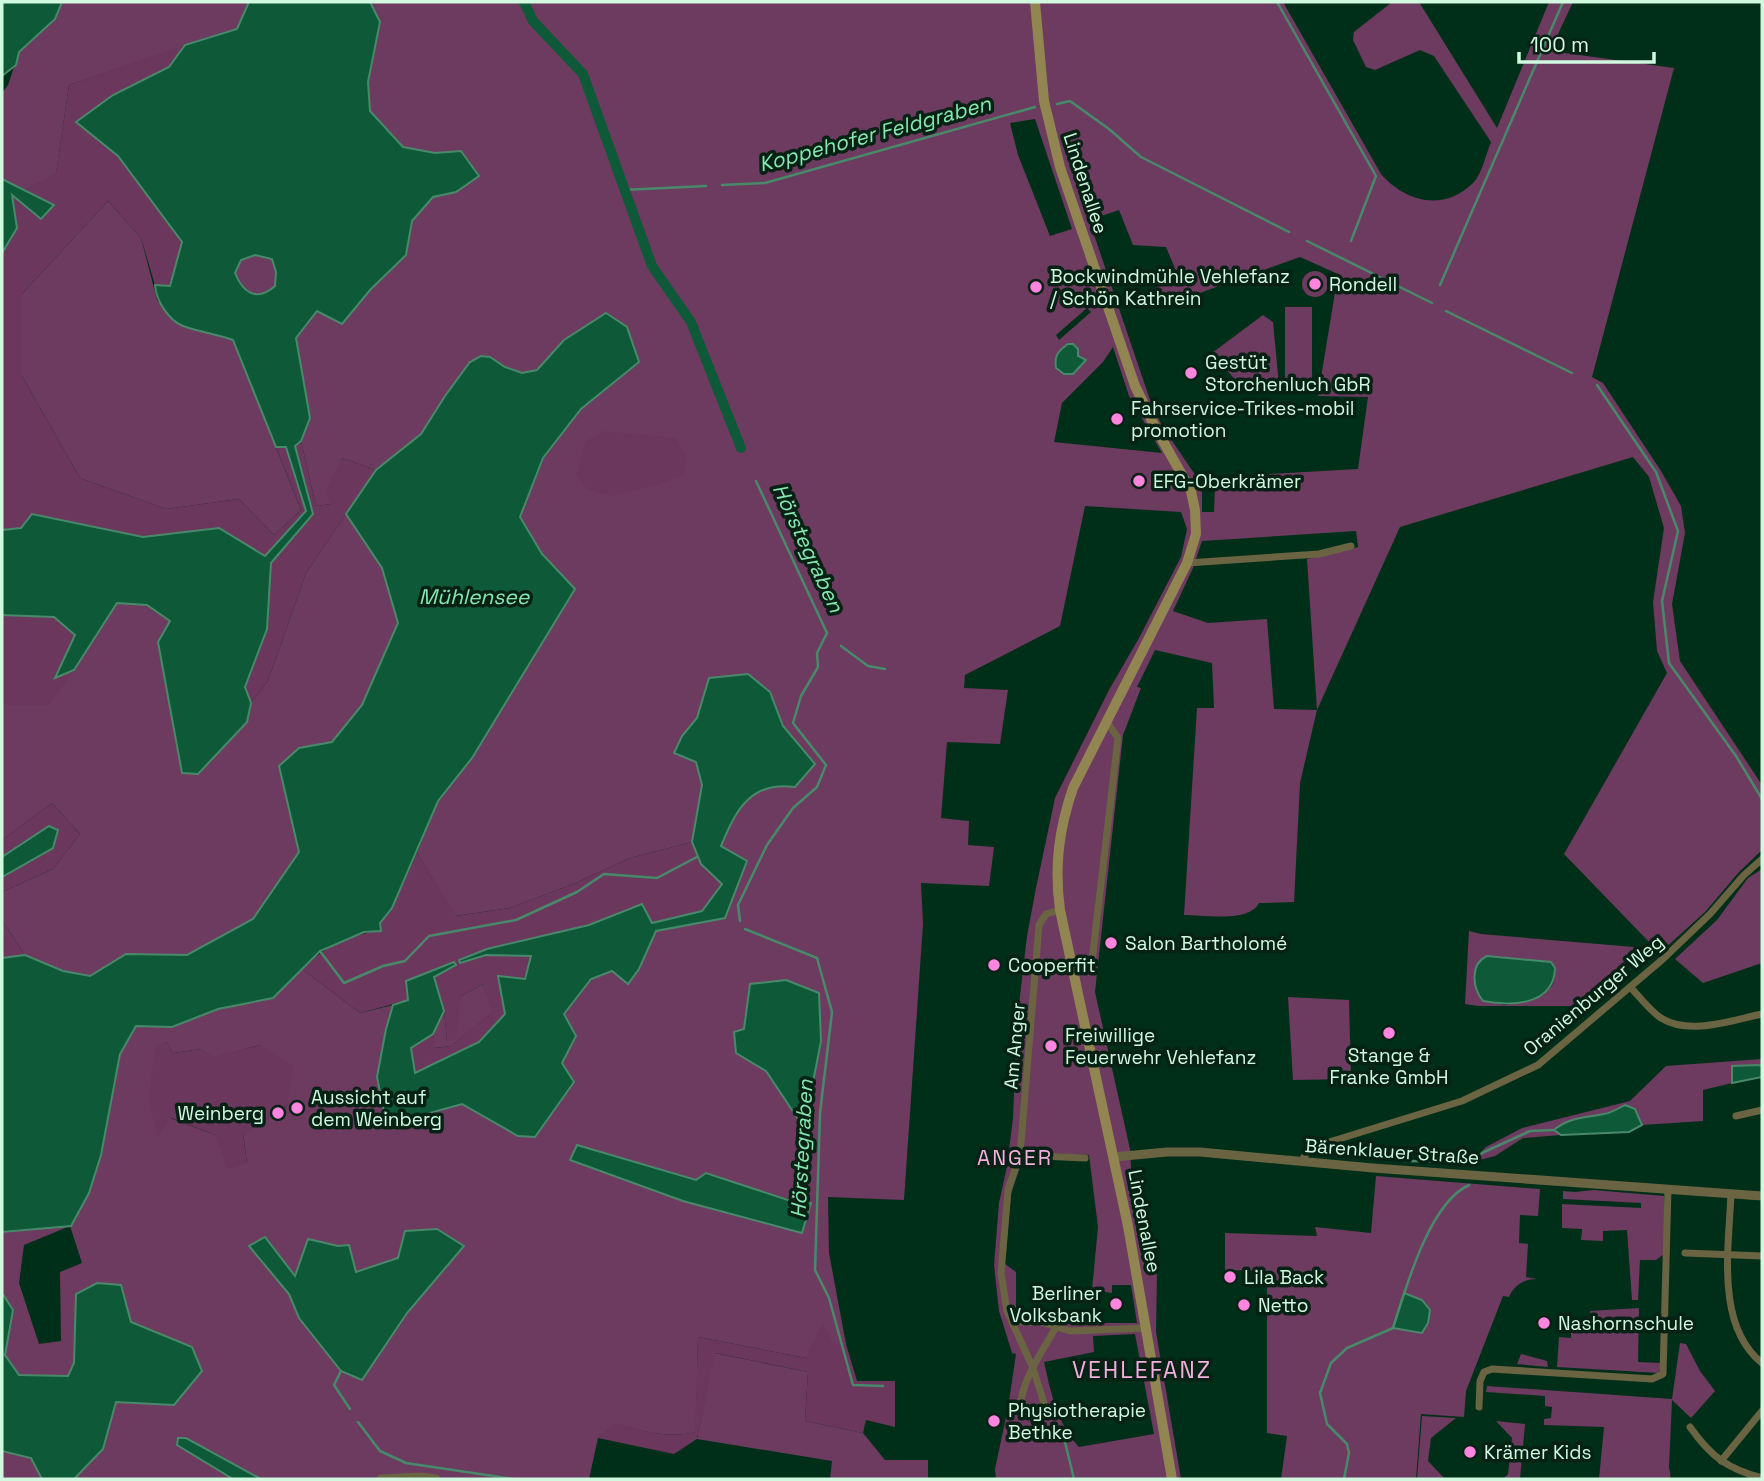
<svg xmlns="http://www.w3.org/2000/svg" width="1764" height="1481" font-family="'Space Grotesk',sans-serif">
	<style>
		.green { fill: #6d3b5f; fill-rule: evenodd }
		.forest { fill: #6b375d }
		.water { fill: #0d5938; stroke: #48896a; stroke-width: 2; fill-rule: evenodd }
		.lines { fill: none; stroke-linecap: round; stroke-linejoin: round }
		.stream { stroke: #48896a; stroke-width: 2.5 }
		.canal { stroke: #0d5938; stroke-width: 10 }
		.minor { stroke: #6a6443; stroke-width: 7 }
		.tertiary { stroke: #6a6443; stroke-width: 9 }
		.secondary { stroke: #918651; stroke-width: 10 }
		.poi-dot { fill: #ff85de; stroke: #072215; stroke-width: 2.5 }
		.labels { text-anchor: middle; stroke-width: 7; stroke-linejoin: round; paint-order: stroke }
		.street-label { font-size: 19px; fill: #d0f9df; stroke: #072215 }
		.poi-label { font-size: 19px; fill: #d0f9df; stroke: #072215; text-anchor: start }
		.water-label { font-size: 21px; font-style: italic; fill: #86e7b1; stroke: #072215 }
		.neighbourhood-label { font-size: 21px; letter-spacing: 2px; fill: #f3afde; stroke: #072215 }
		.quarter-label { font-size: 23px; letter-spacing: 2px; fill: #f3afde; stroke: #072215 }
	</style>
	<rect width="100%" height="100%" fill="#002f19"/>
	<g class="green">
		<polygon points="62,2 249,2 237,29 69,85 56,174 26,190 2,179 2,93 8,85 19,52 55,19"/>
		<path d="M 370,2 L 1283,2 L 1381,174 C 1405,202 1444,212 1473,183 C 1482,174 1486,154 1491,142 L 1434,56 L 1420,50 L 1375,70 L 1366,67 L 1353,40 L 1354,32 L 1392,2 L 1419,2 L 1497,128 L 1549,2 L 1573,2 L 1550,51 L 1674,68 L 1592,377 L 1603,383 L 1661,471 L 1681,506 L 1685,533 L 1672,604 L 1680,661 L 1762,785 L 1762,850 L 1739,872 L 1705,912 L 1664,949 L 1651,944 L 1564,854 L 1667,673 L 1657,651 L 1653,602 L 1664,528 L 1649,477 L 1633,457 L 1400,527 L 1317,710 L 1300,783 L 1294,902 L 1259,903 C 1249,923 1203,915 1184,915 L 1197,708 L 1214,708 L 1212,663 L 1155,650 L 1137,687 L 1141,688 L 1123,735 L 1095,992 L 1130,1149 L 1131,1167 L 1148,1268 L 1157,1269 L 1156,1332 L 1181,1479 L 996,1479 L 995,1469 L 1008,1408 L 1016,1354 L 1012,1353 L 999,1311 L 994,1265 L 999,1203 L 1007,1166 L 1013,1118 L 1017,1022 L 1027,936 L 1036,888 L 1055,798 L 1109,690 L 1139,638 L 1181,557 L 1187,529 L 1181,512 L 1085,506 L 1060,626 L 965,675 L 964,688 L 1008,690 L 1000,744 L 947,742 L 941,818 L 969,821 L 968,845 L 994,847 L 989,886 L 921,883 L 923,924 L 904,1200 L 828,1197 L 829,1253 L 846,1344 L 833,1344 L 806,1358 L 698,1337 L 696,1432 C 667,1439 644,1431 616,1424 L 598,1438 L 589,1479 L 261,1479 L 227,1461 L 222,1473 L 233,1479 L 74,1479 L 103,1449 L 115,1402 L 174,1405 L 158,1332 L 131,1322 L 121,1285 L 76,1294 L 74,1363 L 69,1376 L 19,1375 L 5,1355 L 13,1310 L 2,1293 L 2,1232 L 71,1225 L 89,1193 L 101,1155 L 120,1054 L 136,1026 L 172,1027 L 218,1009 L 273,998 L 302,969 L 360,1013 L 393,1005 L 386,1029 L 408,1119 L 462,1104 L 518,1136 L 562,1063 L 576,1036 L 564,1014 L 591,979 L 612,971 L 629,983 L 639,969 L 656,931 L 725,918 L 721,846 L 731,822 L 750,795 L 777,785 L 783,726 L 770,692 L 697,718 L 682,736 L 675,753 L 696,762 L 702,785 L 692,842 L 630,858 L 578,882 L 510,908 L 455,916 L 417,853 L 438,801 L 472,758 L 574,589 L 542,554 L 520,517 L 544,458 L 581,409 L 616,381 L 564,340 C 535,373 532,385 490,357 L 445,396 L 421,434 L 376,470 L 342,458 L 331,504 L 316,506 L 301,441 L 310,418 L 295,338 L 317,311 L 342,323 L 370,290 L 406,255 L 412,221 L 433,197 L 456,192 L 461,151 L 435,153 L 403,147 L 370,111 L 368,82 L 380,22 ZM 1035,119 L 1072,229 L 1050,236 L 1018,155 L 1010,123 ZM 1119,210 L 1133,245 L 1166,247 L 1179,278 L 1151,290 L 1158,308 L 1300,257 L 1338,274 L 1318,396 L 1368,397 L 1358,469 L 1269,474 L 1269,478 L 1209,478 L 1202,485 L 1162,426 L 1149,397 L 1089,220 ZM 1087,308 L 1091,312 L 1059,340 L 1056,335 ZM 1113,347 L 1129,396 L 1162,453 L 1054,442 L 1062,403 L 1103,362 ZM 1202,486 L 1215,486 L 1214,512 L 1202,512 ZM 1356,531 L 1358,547 L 1307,559 L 1317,710 L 1274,709 L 1267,619 L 1208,623 L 1173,611 L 1193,568 L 1202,541 ZM 744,1029 L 804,1127 L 766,1071 L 736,1052 L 734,1033 ZM 166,1041 L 173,1053 L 201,1049 L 213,1058 L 260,1045 L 287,1106 L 243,1133 L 247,1163 L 215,1135 L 170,1118 ZM 577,1146 L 697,1180 L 810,1203 L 802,1232 L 683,1201 L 570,1160 ZM 1025,1152 L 1089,1155 L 1098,1227 L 1092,1290 L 1112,1293 L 1112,1285 L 1131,1285 L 1137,1323 L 1084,1323 L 1075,1319 L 1025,1315 L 1016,1306 L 1016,1272 L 1005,1264 L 1011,1194 ZM 70,1226 L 82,1263 L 60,1272 L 61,1341 L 39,1344 L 19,1283 L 24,1245 ZM 265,1237 L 295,1276 L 308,1239 L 338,1246 L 355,1273 L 398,1258 L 448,1266 L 407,1313 L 299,1318 L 289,1294 L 249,1247 ZM 1135,1334 L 1154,1434 L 1079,1447 C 1057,1423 1051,1393 1044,1362 L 1094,1352 L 1093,1336 Z"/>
		<polygon points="108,201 141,238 157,300 181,325 211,332 233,340 301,510 274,535 239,499 166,509 80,478 22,376 22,294"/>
		<path d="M 255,254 L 272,259 L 276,272 L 275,286 C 257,302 243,293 235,273 L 241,260 Z"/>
		<circle cx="1315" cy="284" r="13"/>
		<rect x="1285" y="307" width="27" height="80"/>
		<polygon points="1263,315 1273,322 1279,385 1244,390 1212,353"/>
		<polygon points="346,514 382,568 398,623 362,705 332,742 299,748 279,766 299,852 253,919 187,955 126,954 90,976 63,971 25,955 2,920 2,892 53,869 80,834 52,803 2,840 2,705 49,704 117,603 147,605 171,621 247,722 251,703 268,681 306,573"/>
		<polygon points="1762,869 1762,963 1703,983 1675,959 1717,920 1748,878"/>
		<path d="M 1469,931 L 1481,934 L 1634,947 L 1624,965 L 1620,984 L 1592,1006 L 1478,1006 L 1465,1004 ZM 1555,977 L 1552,986 L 1543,995 L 1506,1005 L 1483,1001 L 1478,995 Z"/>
		<polygon points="483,984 493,1012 451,1046 435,1048 433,1034 444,1011 447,1041 461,996"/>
		<polygon points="1288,997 1349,1000 1351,1079 1293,1080"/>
		<path d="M 1762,1059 L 1762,1066 L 1732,1066 L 1732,1083 L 1703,1090 L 1703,1121 L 1642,1125 L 1635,1109 L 1625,1105 C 1618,1109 1611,1113 1604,1114 C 1585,1118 1569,1117 1555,1130 L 1561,1135 L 1523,1138 L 1495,1156 L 1472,1162 L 1486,1147 L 1522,1128 L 1630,1101 L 1666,1066 Z"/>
		<path d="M 1376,1176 L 1540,1189 L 1538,1216 L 1520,1215 L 1519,1243 L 1528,1244 L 1526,1277 L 1537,1279 C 1524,1279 1514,1285 1509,1297 L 1503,1296 L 1466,1391 L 1464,1417 L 1421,1414 L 1416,1479 L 1281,1479 L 1287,1436 L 1267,1433 L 1267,1271 L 1225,1270 L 1225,1233 L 1317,1236 L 1315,1227 L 1371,1233 Z"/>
		<polygon points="1594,1190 1664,1196 1664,1254 1656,1260 1640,1260 1638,1300 1632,1300 1627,1230 1603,1231 1603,1241 1581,1240 1582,1229 1562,1228 1562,1204 1641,1208 1641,1203 1563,1199 1563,1191 1575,1192"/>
		<polygon points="1639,1308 1638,1362 1661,1363 1659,1373 1557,1367 1559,1337 1571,1338 1571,1330 1592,1329 1590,1311"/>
		<polygon points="1680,1343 1686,1344 1700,1371 1715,1391 1691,1418 1672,1400 1669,1467 1671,1479 1599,1479 1604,1427 1544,1425 1544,1419 1551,1418 1552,1407 1545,1406 1545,1396 1486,1392 1487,1386 1672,1399"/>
		<polygon points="714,1353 808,1372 805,1421 863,1433 885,1460 928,1460 928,1479 830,1479 832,1461 697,1439"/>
		<polygon points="1521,1354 1547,1361 1548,1367 1517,1364"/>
		<polygon points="1422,1416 1456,1418 1431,1438 1428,1461 1445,1479 1417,1479"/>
		<polygon points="1496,1421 1525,1424 1520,1479 1503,1479 1508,1474 1512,1438"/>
		<polygon points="2,1451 31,1458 42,1479 2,1479"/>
	</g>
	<g class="forest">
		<polygon points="185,45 169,67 113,95 76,122 118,156 182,243 169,286 155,285 141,238 108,201 22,294 22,376 80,478 166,509 239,499 274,535 301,510 276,447 286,447 306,511 265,557 219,528 143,537 32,514 21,528 2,530 2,253 17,228 12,194 53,206 26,190 56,173 69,85"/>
		<polygon points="604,431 676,438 687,457 683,475 659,484 614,496 587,489 577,474 586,441"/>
		<polygon points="301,441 316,506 331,504 326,490 342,458 376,470 306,573 268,681 251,703 245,687 267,629 270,563 313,514 295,446"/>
		<polygon points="4,613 54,617 75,635 56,677 74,670 49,705 2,705 2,615"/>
		<polygon points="52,803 80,834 53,869 2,892 2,877 53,848 48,826 2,857 2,840"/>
		<path d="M 692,842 L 701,864 L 722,884 L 702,911 L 652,923 L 642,904 L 589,925 L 487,949 L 461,963 L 486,955 L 531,956 C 523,987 506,1023 478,1042 C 459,1055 435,1064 414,1074 L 411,1048 L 433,1034 L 436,1048 L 451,1046 L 492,1012 L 483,984 L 461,996 L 456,1038 L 447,1042 L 444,1011 L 433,977 L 455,965 L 406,981 L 408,1000 L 360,1013 L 302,969 C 324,947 349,934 381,931 L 380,923 L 392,908 L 417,853 L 456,916 L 510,908 L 578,882 L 630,858 Z"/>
		<polygon points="2,920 25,955 2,958"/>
		<polygon points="166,1041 173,1053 201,1049 213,1057 260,1045 293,1066 287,1106 243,1134 247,1163 228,1169 215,1135 171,1118 158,1138 149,1100 155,1047"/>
		<path d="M 823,1323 L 833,1344 L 846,1344 L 857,1381 L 895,1381 L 895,1427 L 866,1420 L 863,1433 L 805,1421 L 808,1372 L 715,1353 L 697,1439 L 674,1454 L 598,1438 L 616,1423 C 644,1431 667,1439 695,1432 L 698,1337 L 806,1358 Z"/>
	</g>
	<g class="water">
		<polygon points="2,2 62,2 55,19 19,52 16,65 2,76"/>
		<path d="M 249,2 L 370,2 L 380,22 L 368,82 L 370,111 L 403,147 L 435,153 L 461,151 L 479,176 L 456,192 L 433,197 L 412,221 L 406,255 L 370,290 L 342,324 L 317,311 L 296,338 L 310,418 L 301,441 L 295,446 L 313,514 L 271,563 L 267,629 L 245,687 L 251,703 L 247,722 L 198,774 L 182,773 L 158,642 L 170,621 L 147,605 L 117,603 L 74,670 L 55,678 L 75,635 L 54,617 L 2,615 L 2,530 L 21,528 L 32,514 L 143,537 L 219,528 L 265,556 L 306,511 L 286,447 L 276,447 L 233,340 C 217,334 199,332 183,326 C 168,320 156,300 155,285 L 170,286 L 182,242 L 118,156 L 76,122 L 113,95 L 169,67 L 185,45 L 237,29 ZM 255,255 L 272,259 L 276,272 L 275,286 C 257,302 243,293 235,273 L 241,260 Z"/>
		<polygon points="2,179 54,205 41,219 12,195 17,228 2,253"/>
		<polygon points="606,313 627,327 639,362 581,409 543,458 520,517 542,554 575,589 472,758 438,801 392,908 380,923 381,931 364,932 320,951 273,998 218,1009 172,1027 136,1026 120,1054 101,1155 89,1193 71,1226 2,1232 2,958 25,955 63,971 90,976 126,954 187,955 253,919 299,852 279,766 299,748 332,742 362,705 398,623 382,568 346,514 376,470 421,434 445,396 470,362 481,356 490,357 505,367 522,373 537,370 564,340"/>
		<path d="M 1068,344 L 1073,344 L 1078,349 L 1078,356 L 1086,360 L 1073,374 L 1064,374 L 1056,368 C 1054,356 1058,351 1068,344 Z"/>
		<path d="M 748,674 L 770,692 L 783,726 L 815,764 L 795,787 C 750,781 736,810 721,846 L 747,861 L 725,918 L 656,931 L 639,969 L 628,984 L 612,971 L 591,979 L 564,1014 L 576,1036 L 562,1063 L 574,1082 L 535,1137 L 518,1136 L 462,1104 L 408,1119 L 384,1112 L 377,1077 L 386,1029 L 393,1005 L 408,1000 L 406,981 L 454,962 L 456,965 L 434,977 L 444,1011 L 433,1034 L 411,1048 L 415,1073 L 479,1042 L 505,1014 L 498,976 L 525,979 L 531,956 L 486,955 L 460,963 L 459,960 L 487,949 L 589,925 L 642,904 L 652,923 L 702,911 L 722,884 L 701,864 L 692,842 L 702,785 L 696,762 L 674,753 L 682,736 L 697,718 L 709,678 Z"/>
		<polygon points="49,826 58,830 53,848 2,877 2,857"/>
		<path d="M 1487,956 L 1551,962 L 1555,968 C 1554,1006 1511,1006 1483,1001 C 1472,987 1470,964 1487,956 Z"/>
		<polygon points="786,980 819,993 821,1041 804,1128 766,1071 736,1053 734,1032 744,1029 750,984"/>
		<polygon points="1758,1065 1762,1066 1762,1077 1732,1083 1732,1066"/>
		<path d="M 1625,1105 L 1635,1109 L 1642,1125 L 1629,1132 L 1561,1135 L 1554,1130 C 1569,1117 1585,1118 1604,1114 C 1611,1113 1618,1109 1625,1105 Z"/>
		<polygon points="577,1145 696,1180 706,1173 788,1200 811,1203 802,1233 683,1201 570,1160"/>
		<polygon points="437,1229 464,1246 407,1313 362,1380 341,1371 299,1318 289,1294 249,1246 265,1237 295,1276 308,1239 338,1246 349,1245 356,1272 398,1258 405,1231"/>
		<polygon points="97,1283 121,1285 131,1322 192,1347 202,1371 174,1405 116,1402 103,1449 74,1479 42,1479 31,1458 2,1451 2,1293 13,1310 5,1355 19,1375 68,1376 74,1363 76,1294"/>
		<polygon points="1404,1293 1422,1300 1430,1310 1428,1323 1422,1333 1393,1328"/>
		<polygon points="178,1438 186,1438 261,1479 233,1479 177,1445"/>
	</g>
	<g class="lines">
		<g class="stream">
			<polyline points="1277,2 1376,176 1351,241"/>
			<polyline points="1057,104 1070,101 1109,129 1141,157 1289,232"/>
			<polyline points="722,185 765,183 1035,107"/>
			<polyline points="623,190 706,186"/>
			<polyline points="1307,241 1432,303"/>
			<polyline points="1440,285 1563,2"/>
			<polyline points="1446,311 1572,373"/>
			<polyline points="1597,385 1656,472 1678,531 1662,601 1669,663 1736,756 1762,799"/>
			<polyline points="841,646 868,666 885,669"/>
			<polyline points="740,921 738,905 767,845 793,808 817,787 826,765 793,723 801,696 818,667 817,653 827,633 756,481"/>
			<polyline points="745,929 817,958 832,1012 820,1113 815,1270 829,1298 853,1385 883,1386"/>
			<polyline points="320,951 344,983 383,966 405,961 429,936 516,920 577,892 604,874 657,878 697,857"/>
			<polyline points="1404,1161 1474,1162 1482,1153 1530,1131 1554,1130"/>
			<polyline points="341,1371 334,1385 350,1409"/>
			<polyline points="358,1422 380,1451 406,1463 513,1479"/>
			<polyline points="1064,1438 1074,1479"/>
			<path d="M 1344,1479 L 1349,1453 L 1347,1444 L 1327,1424 L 1320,1393 L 1331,1363 L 1347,1348 L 1393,1328 C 1406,1288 1429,1203 1469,1185"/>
		</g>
		<polyline class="canal" points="524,2 533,21 583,74 652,266 691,322 741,448"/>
		<g class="minor">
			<polyline points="1187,563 1319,554 1351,546"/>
			<polyline points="1072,971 1092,961 1118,738 1107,722"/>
			<path d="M 1630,987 C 1640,997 1650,1011 1661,1018 C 1690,1036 1732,1020 1762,1014"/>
			<polyline points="1736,1116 1762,1110"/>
			<polyline points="1020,1155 1085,1158"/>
			<path d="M 1302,1161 C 1305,1151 1316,1147 1326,1143 L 1462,1101 L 1538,1065 L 1663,959 L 1710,914 L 1744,875 L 1762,859"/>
			<path d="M 1731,1193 C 1729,1247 1715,1325 1762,1363"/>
			<polyline points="1685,1253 1762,1256"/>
			<polyline points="1012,1322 1041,1322 1070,1331 1147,1328"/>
			<path d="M 1056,1327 C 1043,1350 1026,1374 1021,1400 L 1025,1407 L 1032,1409 L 1041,1406 L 1044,1403 L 1033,1368 L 1007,1311 L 1001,1273 L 1008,1190 L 1020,1155 L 1039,925 L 1046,914 L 1060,910"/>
			<polyline points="1479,1407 1480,1381 1484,1372 1492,1369 1652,1379 1663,1374 1668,1189"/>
			<path d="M 1690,1427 C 1711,1457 1728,1469 1762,1478"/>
			<polyline points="1721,1461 1762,1411"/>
		</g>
		<g class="tertiary">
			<polyline points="1114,1157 1167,1152 1200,1152 1373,1168 1762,1196"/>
			<polyline points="381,1479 420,1477 436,1479"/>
		</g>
		<path class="secondary" d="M 1035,2 L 1044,101 L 1060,167 L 1135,386 L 1155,427 L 1191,491 L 1195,510 L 1196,534 L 1187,563 L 1073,788 C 1059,829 1054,866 1060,910 L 1128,1226 L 1172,1479"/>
	</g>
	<g class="poi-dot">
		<circle cx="1315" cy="284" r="7"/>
		<circle cx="1036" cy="287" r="7"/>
		<circle cx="1191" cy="373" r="7"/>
		<circle cx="1117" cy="419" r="7"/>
		<circle cx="1139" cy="481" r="7"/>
		<circle cx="1111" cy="943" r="7"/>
		<circle cx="994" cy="965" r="7"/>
		<circle cx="1389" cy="1033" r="7"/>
		<circle cx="1051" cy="1046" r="7"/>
		<circle cx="297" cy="1108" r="7"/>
		<circle cx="278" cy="1113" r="7"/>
		<circle cx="1230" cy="1277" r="7"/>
		<circle cx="1116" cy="1304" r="7"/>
		<circle cx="1244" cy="1305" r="7"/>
		<circle cx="1544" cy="1323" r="7"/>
		<circle cx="994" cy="1421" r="7"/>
		<circle cx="1470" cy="1452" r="7"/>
	</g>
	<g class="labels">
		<g class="street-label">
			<text transform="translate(1086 183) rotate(72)" y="7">Lindenallee</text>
			<text transform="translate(1593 995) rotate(-40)" y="7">Oranienburger Weg</text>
			<text transform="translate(1014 1046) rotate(-85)" y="7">Am Anger</text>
			<text transform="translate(1392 1151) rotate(4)" y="7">Bärenklauer Straße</text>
			<text transform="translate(1145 1221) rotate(79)" y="7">Lindenallee</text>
		</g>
		<g class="poi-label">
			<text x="1050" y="283">Bockwindmühle Vehlefanz<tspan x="1050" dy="22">/ Schön Kathrein</tspan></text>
			<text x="1329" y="291">Rondell</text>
			<text x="1205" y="369">Gestüt<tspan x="1205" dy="22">Storchenluch GbR</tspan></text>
			<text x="1131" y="415">Fahrservice-Trikes-mobil<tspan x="1131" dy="22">promotion</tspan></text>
			<text x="1153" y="488">EFG-Oberkrämer</text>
			<text x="1125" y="950">Salon Bartholomé</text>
			<text x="1008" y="972">Cooperfit</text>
			<text x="1065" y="1042">Freiwillige<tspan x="1065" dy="22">Feuerwehr Vehlefanz</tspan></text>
			<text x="1389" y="1062" text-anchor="middle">Stange &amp;<tspan x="1389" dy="22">Franke GmbH</tspan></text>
			<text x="311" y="1104">Aussicht auf<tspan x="311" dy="22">dem Weinberg</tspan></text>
			<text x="264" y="1120" text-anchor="end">Weinberg</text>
			<text x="1244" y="1284">Lila Back</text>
			<text x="1102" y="1300" text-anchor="end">Berliner<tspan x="1102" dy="22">Volksbank</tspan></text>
			<text x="1258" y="1312">Netto</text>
			<text x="1558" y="1330">Nashornschule</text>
			<text x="1008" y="1417">Physiotherapie<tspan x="1008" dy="22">Bethke</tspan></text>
			<text x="1484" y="1459">Krämer Kids</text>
		</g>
		<g class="water-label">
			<text transform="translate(875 134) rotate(-15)" y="7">Koppehofer Feldgraben</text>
			<text transform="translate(808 548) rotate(65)" y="7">Hörstegraben</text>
			<text x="474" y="604">Mühlensee</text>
			<text transform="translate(802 1149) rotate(-87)" y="7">Hörstegraben</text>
		</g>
		<g class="neighbourhood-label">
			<text x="1015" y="1165">ANGER</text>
		</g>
		<g class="quarter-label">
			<text x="1142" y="1378">VEHLEFANZ</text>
		</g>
	</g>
	<rect width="1764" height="1481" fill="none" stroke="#d0f9df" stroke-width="7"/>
	<path d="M1519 52v10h135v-10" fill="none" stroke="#d0f9df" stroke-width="3.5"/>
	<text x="1530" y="52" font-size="21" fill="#d0f9df" stroke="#072215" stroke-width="5" paint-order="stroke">100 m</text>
</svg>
